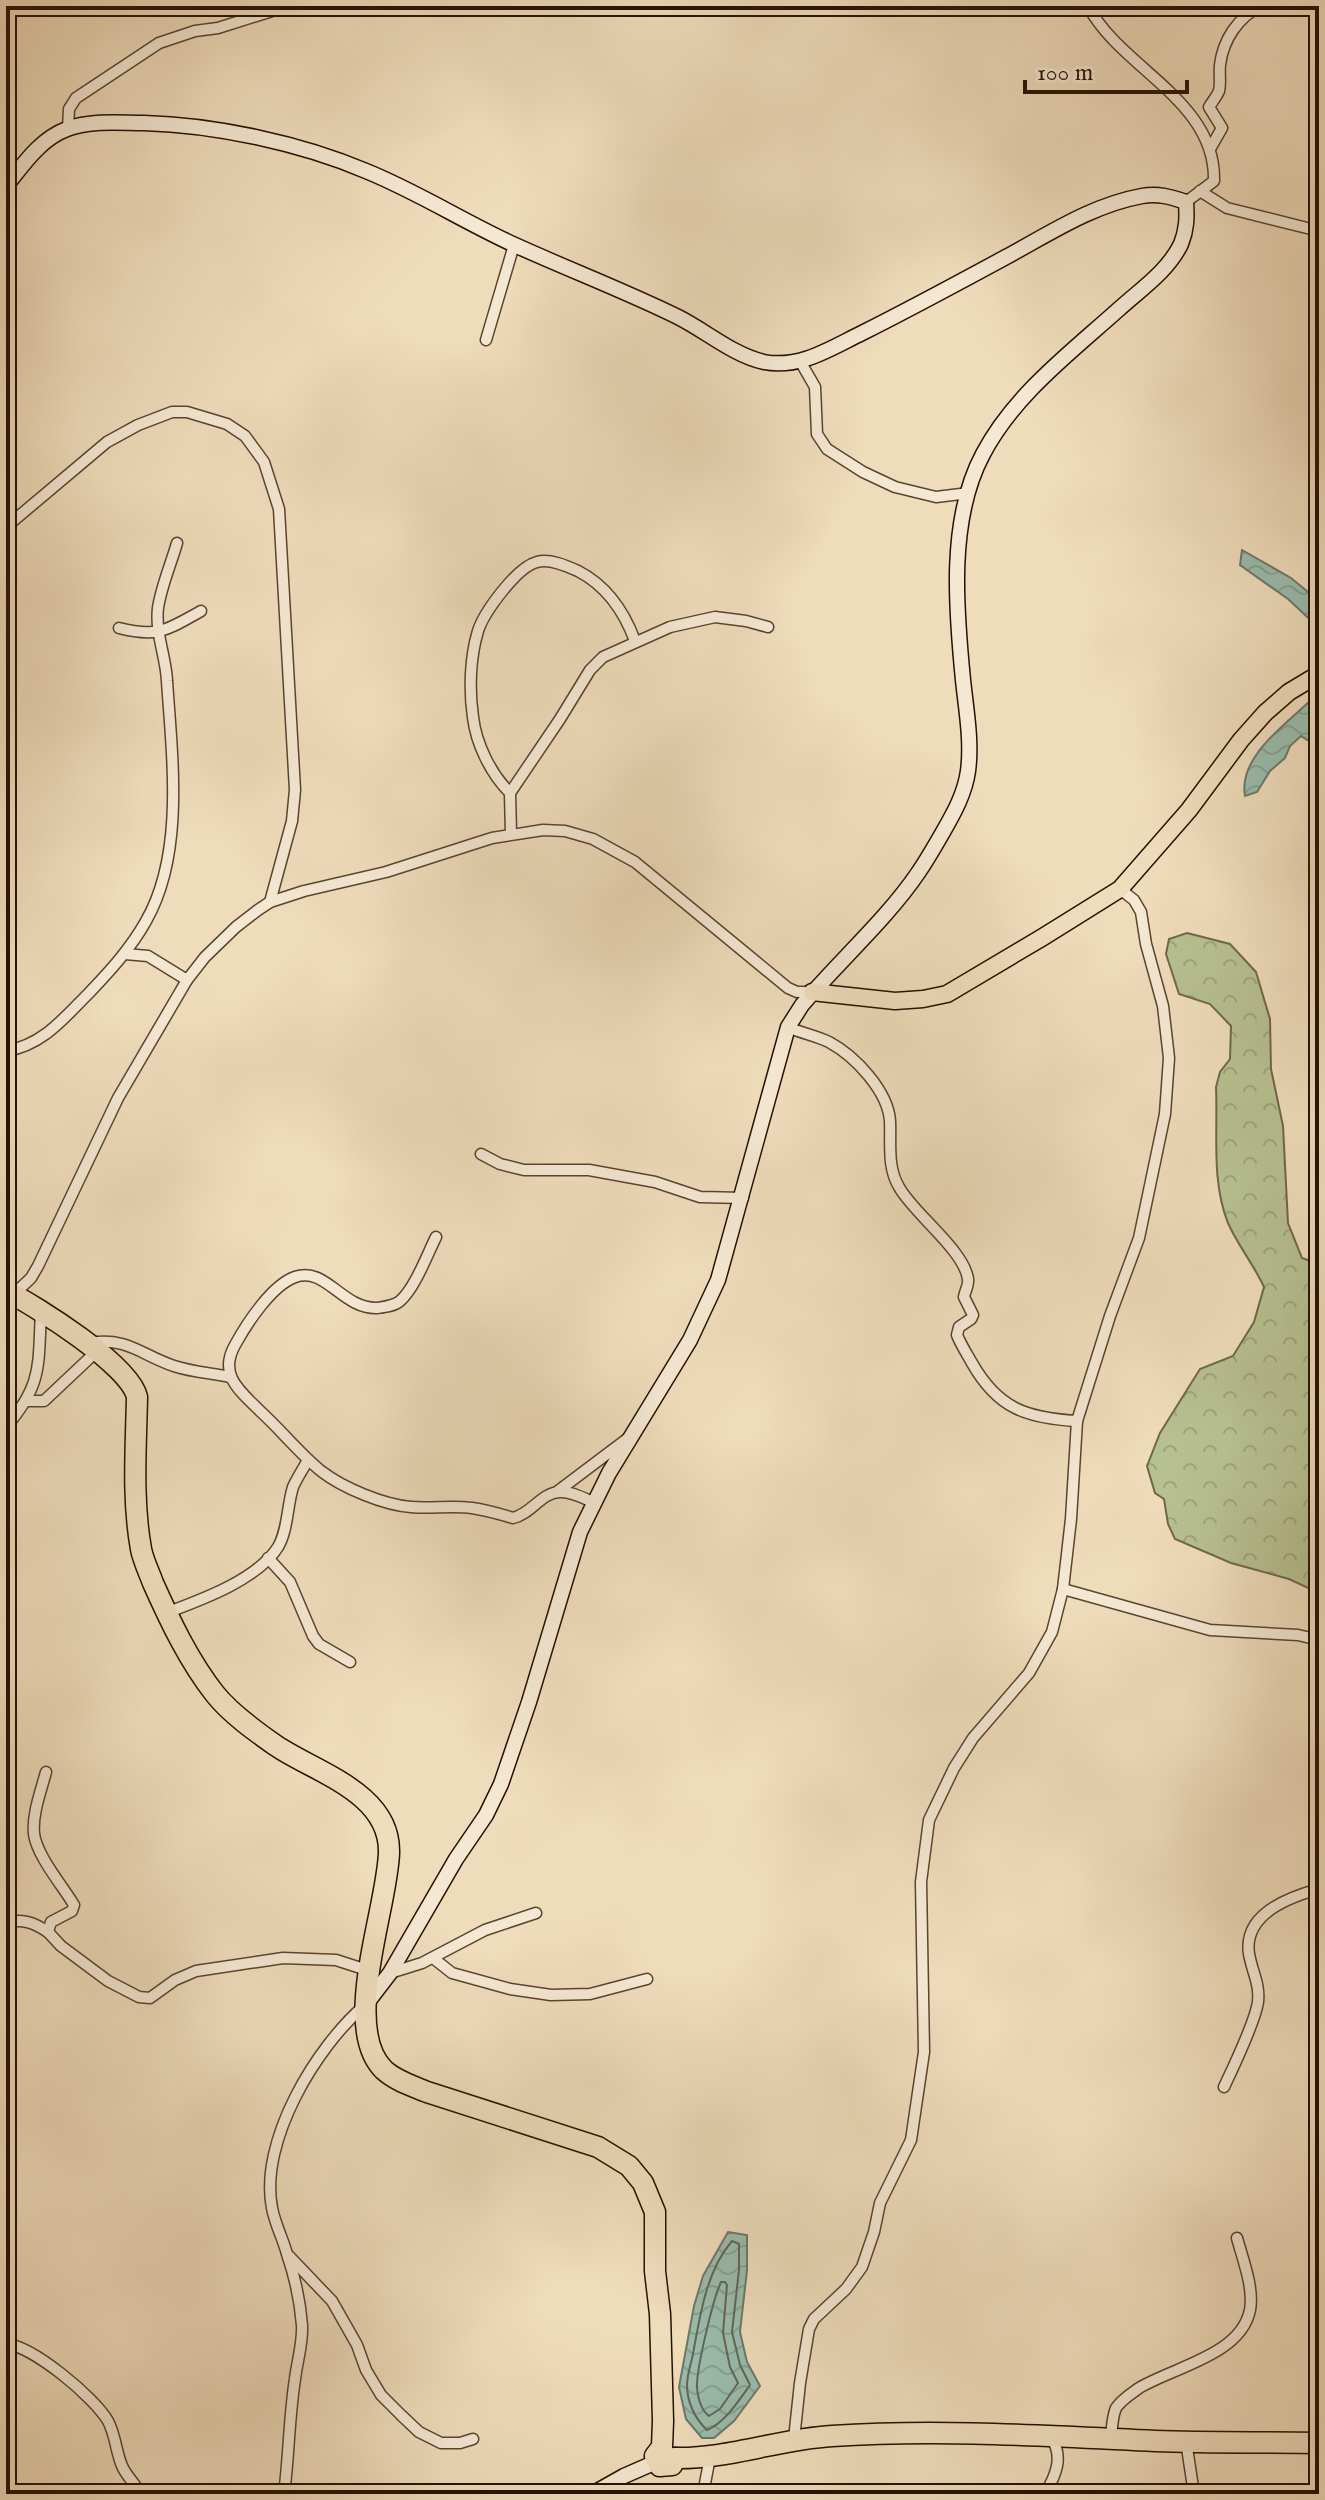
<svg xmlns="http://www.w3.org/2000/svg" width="1325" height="2500" font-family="'IM FELL English',serif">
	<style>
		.forest { fill: url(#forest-crowns); stroke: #6e684a; stroke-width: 2 }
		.water { fill: url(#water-waves); stroke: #6c7869; stroke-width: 2 }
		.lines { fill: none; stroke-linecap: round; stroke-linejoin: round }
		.shore { stroke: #606658; stroke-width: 2 }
		.street-casing { stroke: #584431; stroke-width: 13 }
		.secondary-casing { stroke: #261103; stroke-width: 17 }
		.primary-casing { stroke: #261103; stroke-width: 19 }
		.highway-casing { stroke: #261103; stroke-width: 23 }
		.street { stroke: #f5e8d3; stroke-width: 10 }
		.secondary { stroke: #f5e8d3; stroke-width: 14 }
		.primary { stroke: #efdcbb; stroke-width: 16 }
		.highway { stroke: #efdcbb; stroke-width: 20 }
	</style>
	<defs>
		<pattern id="forest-crowns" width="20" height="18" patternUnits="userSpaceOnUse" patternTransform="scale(2)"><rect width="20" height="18" fill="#b7c091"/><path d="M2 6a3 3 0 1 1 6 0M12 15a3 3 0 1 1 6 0" fill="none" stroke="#9da47b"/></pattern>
		<pattern id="water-waves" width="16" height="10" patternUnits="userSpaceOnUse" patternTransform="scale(2)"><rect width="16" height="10" fill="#9abcad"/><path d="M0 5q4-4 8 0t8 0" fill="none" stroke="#85a193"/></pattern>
	</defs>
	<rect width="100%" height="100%" fill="#efdcbb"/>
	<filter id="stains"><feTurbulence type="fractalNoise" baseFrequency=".0025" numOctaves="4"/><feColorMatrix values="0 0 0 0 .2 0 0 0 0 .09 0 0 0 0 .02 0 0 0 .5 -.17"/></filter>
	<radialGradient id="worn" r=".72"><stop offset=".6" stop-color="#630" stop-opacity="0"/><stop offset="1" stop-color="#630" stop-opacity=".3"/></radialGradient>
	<path class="forest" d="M 1187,933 L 1230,944 L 1256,972 L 1270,1019 L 1271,1069 L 1283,1126 L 1288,1223 L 1302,1258 L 1319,1264 L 1319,1593 L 1289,1579 L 1231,1563 L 1175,1539 L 1168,1524 L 1164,1499 L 1155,1493 L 1147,1466 L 1160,1433 L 1200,1369 L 1233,1356 L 1254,1322 L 1264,1287 C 1254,1265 1237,1244 1228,1223 C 1211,1181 1218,1132 1216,1087 L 1220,1072 L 1230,1059 L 1231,1026 L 1210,1004 L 1179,994 L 1166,954 L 1169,939 Z"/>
	<g class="water">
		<polygon points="1242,550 1291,578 1319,601 1319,628 1288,599 1240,565"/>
		<path d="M 1319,696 L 1319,743 L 1312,743 L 1301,736 L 1290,746 L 1285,758 L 1270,771 L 1257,792 L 1245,796 C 1238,757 1286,724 1311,700 Z"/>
		<polygon points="728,2232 747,2235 747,2270 740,2332 747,2362 760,2386 734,2421 714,2438 702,2438 686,2419 679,2387 694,2306 703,2276"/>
	</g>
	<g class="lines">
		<g class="shore">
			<path d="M 732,2241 L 739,2244 L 739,2270 L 732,2332 L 740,2365 L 750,2385 C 739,2400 725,2423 707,2430 C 695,2419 687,2402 687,2385 C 687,2375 691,2364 693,2354 C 700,2316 706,2271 732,2241 Z"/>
			<path d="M 721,2282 L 725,2282 L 727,2285 L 723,2333 L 730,2367 L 738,2383 L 720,2409 L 709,2416 C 701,2410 698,2398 697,2388 C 696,2370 713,2299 721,2282 Z"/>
		</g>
		<g class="street-casing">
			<g id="street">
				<path d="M 1088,6 C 1121,69 1216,100 1214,181 L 1186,202"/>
				<polyline points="68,128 69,109 76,98 159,43 195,31 218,28 288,6"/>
				<path d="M 1210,149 L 1222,128 L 1209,107 C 1212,102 1217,96 1219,91 C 1221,83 1219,74 1220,65 C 1223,40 1238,17 1261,6"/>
				<polyline points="1200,191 1227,208 1319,231"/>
				<polyline points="486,340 514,245"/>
				<polyline points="800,361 815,387 817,434 827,449 863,472 895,487 936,497 969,493"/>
				<polyline points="6,527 107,442 138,425 172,412 187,412 227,424 245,436 264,462 279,509 295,790 292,821 270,902"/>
				<path d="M 119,628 C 158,638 167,630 201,611"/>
				<path d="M 510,793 C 491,774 476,744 473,717 C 469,690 470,657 478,631 C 484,612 517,567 537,562 C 549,558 567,566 578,571 C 607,586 624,611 635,641"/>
				<polyline points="511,834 510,793 560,719 590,670 603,657 670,627 715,617 746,621 768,627"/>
				<polyline points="125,954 148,956 187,980"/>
				<path d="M 788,1027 C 801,1033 817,1036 829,1042 C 855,1056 888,1091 890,1121 C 891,1144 887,1167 899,1187 C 913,1213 964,1250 968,1279 C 969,1286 965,1290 964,1297 L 973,1315 L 971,1319 L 959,1327 L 957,1335 C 961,1345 967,1354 972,1363 C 998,1409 1027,1418 1077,1421"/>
				<path d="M 6,1051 C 43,1045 64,1018 89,993 C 110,971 131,948 146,921 C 185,853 172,757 167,681 C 166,657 155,633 158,608 C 161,587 171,564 177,543"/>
				<polyline points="481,1154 500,1164 524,1170 589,1170 655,1182 700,1197 743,1198"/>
				<path d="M 436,1237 C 427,1255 415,1288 400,1301 C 394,1306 385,1307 377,1308 C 342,1309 326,1266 295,1277 C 272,1285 247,1323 235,1345 C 218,1375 240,1391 260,1411 C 281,1430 299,1453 321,1471 C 343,1488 384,1505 411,1507 C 431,1509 452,1505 472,1508 C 486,1510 500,1514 513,1518 C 531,1514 542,1492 560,1492 C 571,1491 583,1498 593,1502"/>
				<polyline points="13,1295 31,1278 38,1266 118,1098 187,980 205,957 236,927 258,910 270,902 304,891 386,872 492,838 543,830 565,831 593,839 635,862 788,988 797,992 812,992"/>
				<path d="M 90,1343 C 128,1337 141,1355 174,1366 C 192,1372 211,1373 230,1377"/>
				<polyline points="27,1401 44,1401 97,1351"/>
				<path d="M 6,1427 C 43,1384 38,1365 41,1312"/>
				<polyline points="558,1491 627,1439"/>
				<polyline points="268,1558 290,1582 313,1636 319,1644 350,1662"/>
				<polyline points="1063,1589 1210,1630 1298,1635 1319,1640"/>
				<path d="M 166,1613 C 201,1600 257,1580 278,1547 C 288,1530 287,1506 293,1487 C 297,1478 303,1469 308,1460"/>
				<path d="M 46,1772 C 41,1791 32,1814 34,1834 C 37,1856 62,1885 74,1905 L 72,1911 L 51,1922 L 48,1932 L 61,1946 L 108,1981 L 139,1997 L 150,1998 L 175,1980 L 196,1971 L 283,1958 L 336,1960 L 370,1971"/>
				<path d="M 6,1922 C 23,1919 33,1922 48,1932"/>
				<polyline points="433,1958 452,1973 510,1989 551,1995 590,1994 647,1979"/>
				<polyline points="390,1973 422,1963 485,1930 536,1913"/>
				<path d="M 1224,2087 C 1233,2068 1255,2022 1258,2002 C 1260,1984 1252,1971 1249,1954 C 1243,1914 1289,1897 1319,1889"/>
				<polyline points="6,2147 9,2149"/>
				<polyline points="289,2256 332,2301 357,2345 366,2370 381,2395 401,2415 419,2432 441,2443 460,2443 473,2439"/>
				<path d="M 6,2344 C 33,2346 94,2397 108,2421 C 116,2436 116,2454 123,2468 C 128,2478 136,2484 140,2494"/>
				<path d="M 1111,2438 C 1112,2429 1112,2417 1116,2408 C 1122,2399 1131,2394 1139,2388 C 1174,2367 1241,2355 1250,2310 C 1254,2288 1243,2260 1237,2238"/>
				<polyline points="794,2439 800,2383 809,2329 814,2319 846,2289 862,2267 874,2232 880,2203 911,2140 924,2052 921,1882 929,1820 954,1768 973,1738 1029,1673 1052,1632 1063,1589 1071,1519 1077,1421 1110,1316 1139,1238 1165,1114 1169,1058 1163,1006 1146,944 1141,912 1134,900 1120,889"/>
				<polyline points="1186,2441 1194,2494"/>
				<path d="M 284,2494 C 289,2456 289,2417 295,2379 C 297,2361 303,2344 302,2325 C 300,2301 295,2277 287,2254 C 283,2239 275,2224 272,2208 C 259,2141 316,2047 365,2005"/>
				<polyline points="703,2494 710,2457"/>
				<path d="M 1045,2494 C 1056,2475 1064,2457 1051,2437"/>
			</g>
		</g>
		<g class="secondary-casing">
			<g id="secondary">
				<path d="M 6,186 C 23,165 40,139 67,129 C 90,120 119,123 144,123 C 215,125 300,143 366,171 C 418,192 466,223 517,246 C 570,270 625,291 678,317 C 706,331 733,355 764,362 C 800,369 831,348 862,333 C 910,309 958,283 1006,257 C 1049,234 1092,205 1142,196 C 1158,193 1171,197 1186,202 C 1187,217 1187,229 1181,244 C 1168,271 1141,289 1119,309 C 1070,353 1014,395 983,454 C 948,519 956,609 963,680 C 966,709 972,741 968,771 C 965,793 954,813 943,832 C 935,846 927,860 918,873 C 886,920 838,962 802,1005 L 788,1027 L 718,1280 L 690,1340 L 609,1473 L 580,1532 L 529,1702 L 501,1784 L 486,1815 L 456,1859 L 390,1973 L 367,2003"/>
				<polyline points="592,2494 624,2476 656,2462"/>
			</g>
		</g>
		<g class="primary-casing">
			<polyline id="primary" points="812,992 895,1001 923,999 947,994 1043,937 1120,889 1189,810 1241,740 1265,713 1289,692 1319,674"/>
		</g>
		<g class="highway-casing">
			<g id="highway">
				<path d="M 6,1291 C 36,1306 130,1365 137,1397 C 136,1447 132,1499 141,1549 C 143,1560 149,1572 153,1583 C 170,1621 189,1661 215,1694 C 230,1713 255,1731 275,1745 C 314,1772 390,1792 389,1852 C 388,1907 340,2027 384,2070 C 396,2081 413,2086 427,2092 L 598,2147 L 629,2166 L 643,2183 L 655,2212 L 655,2271 L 660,2314 L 663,2421 L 662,2447 L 655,2456 L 660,2466 L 672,2465 L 675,2458"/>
				<path d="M 675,2458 C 729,2459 779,2439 832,2436 C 939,2429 1047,2436 1155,2441 C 1209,2443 1264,2442 1319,2443"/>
			</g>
		</g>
		<use href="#street" class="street"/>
		<use href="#secondary" class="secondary"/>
		<use href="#primary" class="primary"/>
		<use href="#highway" class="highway"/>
	</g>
	<rect width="1325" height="2500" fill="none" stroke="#efdcbb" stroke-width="32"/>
	<rect x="8" y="8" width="1309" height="2484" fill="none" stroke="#261103" stroke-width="4"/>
	<rect x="16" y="16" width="1293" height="2468" fill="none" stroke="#261103" stroke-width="2"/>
	<path d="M1025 80v12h162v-12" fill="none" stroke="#261103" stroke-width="4"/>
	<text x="1037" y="80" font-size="24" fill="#261103" stroke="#f5e8d3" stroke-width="6" paint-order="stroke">100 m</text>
	<rect width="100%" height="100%" filter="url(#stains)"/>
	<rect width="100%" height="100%" fill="url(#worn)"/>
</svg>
